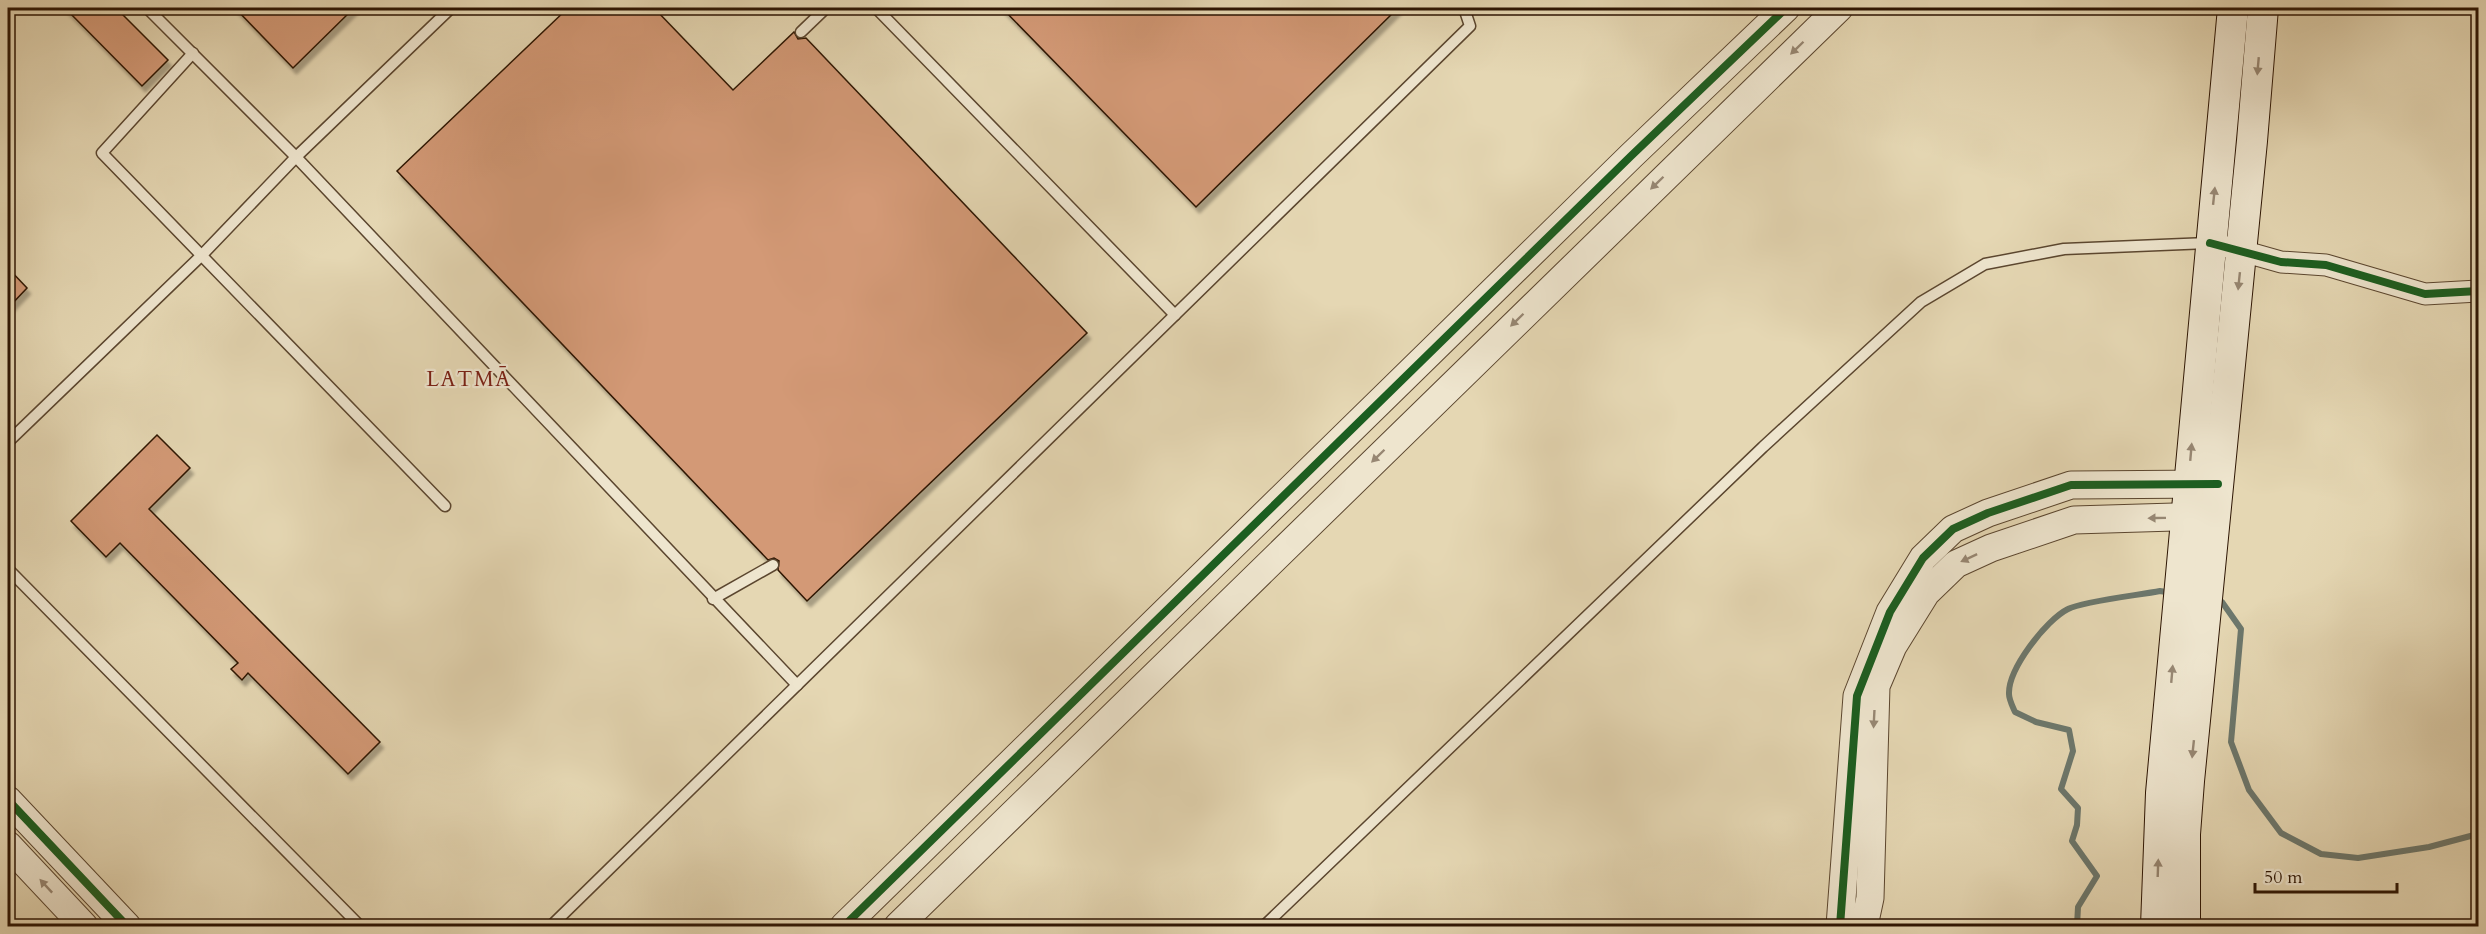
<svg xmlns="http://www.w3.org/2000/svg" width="2486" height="934" font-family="Cardo,serif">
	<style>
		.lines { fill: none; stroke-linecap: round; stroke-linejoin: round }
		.stream { stroke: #6c776c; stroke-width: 6 }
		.building { fill: #d39976; stroke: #2d1503; stroke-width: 1.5; filter: url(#shadow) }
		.service-casing { stroke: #5b462f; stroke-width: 13 }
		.minor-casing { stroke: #5b462f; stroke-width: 23 }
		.tertiary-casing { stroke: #5b462f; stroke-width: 29 }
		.secondary-casing { stroke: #2d1503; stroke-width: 32 }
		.service { stroke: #eee5ce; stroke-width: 10 }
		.minor { stroke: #eee5ce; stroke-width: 21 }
		.tertiary { stroke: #eee5ce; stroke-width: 27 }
		.secondary { stroke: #eee5ce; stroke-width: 30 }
		.cycleway-casing { stroke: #eee5ce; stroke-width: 11 }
		.cycleway { stroke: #1b5e20; stroke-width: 8 }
		.oneway { fill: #978773 }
		.labels { text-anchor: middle; stroke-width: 4.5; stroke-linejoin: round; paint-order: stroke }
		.neighbourhood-label { font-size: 21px; letter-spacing: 1.5px; fill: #7a1f14; stroke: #eee5ce }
	</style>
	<defs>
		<filter id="shadow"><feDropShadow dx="3.5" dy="6" stdDeviation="1.5" flood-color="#0004"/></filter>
	</defs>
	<rect width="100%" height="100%" fill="#e5d7b3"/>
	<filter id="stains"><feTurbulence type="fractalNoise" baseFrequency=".00333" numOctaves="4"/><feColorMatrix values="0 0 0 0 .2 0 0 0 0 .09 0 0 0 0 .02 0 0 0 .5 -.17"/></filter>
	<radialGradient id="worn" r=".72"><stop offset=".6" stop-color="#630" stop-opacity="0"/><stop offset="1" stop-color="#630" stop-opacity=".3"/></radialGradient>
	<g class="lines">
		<g class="stream">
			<polyline points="2214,601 2222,602 2241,629 2231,742 2249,790 2281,833 2321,854 2358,858 2429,847 2478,834"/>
			<path d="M 2077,926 L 2078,907 L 2097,876 L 2072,841 L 2077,825 L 2078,808 L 2061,789 L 2073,751 L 2069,730 L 2036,722 L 2015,712 C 2013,707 2009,700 2009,694 C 2008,669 2046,620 2068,609 C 2083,601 2140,595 2160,591 L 2172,593"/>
		</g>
	</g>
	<g class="building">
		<polygon points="65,8 116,8 168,60 142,86"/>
		<polygon points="235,8 354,8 293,68"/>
		<polygon points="568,8 654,8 733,90 794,32 798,39 806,38 1087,333 807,601 778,570 779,561 774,558 768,560 397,171"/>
		<polygon points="1002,8 1398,8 1196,207"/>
		<polygon points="8,268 27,288 8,308"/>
		<polygon points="157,435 190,468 149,509 380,742 348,774 248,673 242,680 231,669 238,663 120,543 106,557 71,521"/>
	</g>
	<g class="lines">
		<g class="service-casing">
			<g id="service">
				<polyline points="147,8 296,157 797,685"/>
				<polyline points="876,8 1175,315"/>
				<polyline points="801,32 826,8"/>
				<polyline points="193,53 102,153 445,506"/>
				<polyline points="8,442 202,255 296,157 451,8"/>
				<polyline points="8,569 360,926"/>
				<polyline points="713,599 773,565"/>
				<polyline points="551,926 1470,26 1464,8"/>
				<polyline points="1264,926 1763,447 1921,302 1985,264 2064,249 2208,243"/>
			</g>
		</g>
		<g class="minor-casing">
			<polyline id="minor" points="2228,247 2281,262 2326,265 2425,294 2478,291"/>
		</g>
		<g class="tertiary-casing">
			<g id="tertiary">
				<polyline points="8,800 127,926"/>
				<polyline points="8,845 84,926"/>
				<polyline points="844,926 1631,156 1786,8"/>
				<polyline points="898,926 1839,8"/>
				<polyline points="1840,926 1857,696 1890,612 1923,558 1953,529 1988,513 2071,485 2210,484"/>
				<polyline points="1864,926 1870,898 1876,686 1893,646 1926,593 1956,564 1991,548 2074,520 2208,516"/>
			</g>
		</g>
		<g class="secondary-casing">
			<g id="secondary">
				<polyline points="2156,926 2161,793 2233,8"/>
				<polyline points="2185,926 2185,834 2189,781 2252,141 2263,8"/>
			</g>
		</g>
		<use href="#service" class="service"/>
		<use href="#minor" class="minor"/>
		<use href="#tertiary" class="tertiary"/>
		<use href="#secondary" class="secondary"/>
		<g class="cycleway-casing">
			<g id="cycleway">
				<polyline points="2210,243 2281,262 2326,265 2425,294 2478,291"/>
				<polyline points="8,800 127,926"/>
				<polyline points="844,926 1631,156 1786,8"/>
				<polyline points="1840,926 1857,696 1890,612 1923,558 1953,529 1988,513 2071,485 2218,484"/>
			</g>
		</g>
		<use href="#cycleway" class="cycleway"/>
	</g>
	<defs><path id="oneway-solid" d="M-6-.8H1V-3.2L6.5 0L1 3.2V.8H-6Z" transform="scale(1.5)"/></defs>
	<g class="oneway">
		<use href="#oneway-solid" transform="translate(1797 48) rotate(136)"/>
		<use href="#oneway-solid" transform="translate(2258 66) rotate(95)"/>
		<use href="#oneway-solid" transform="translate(1657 183) rotate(136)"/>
		<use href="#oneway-solid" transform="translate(2214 196) rotate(-84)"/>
		<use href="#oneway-solid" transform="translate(2239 281) rotate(96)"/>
		<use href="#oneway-solid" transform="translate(1517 320) rotate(136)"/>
		<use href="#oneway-solid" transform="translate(2191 452) rotate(-85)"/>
		<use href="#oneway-solid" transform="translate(1378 456) rotate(136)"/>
		<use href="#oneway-solid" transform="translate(2157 518) rotate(179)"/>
		<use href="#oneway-solid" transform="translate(1969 558) rotate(155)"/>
		<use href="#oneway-solid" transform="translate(2172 674) rotate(-85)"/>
		<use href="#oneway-solid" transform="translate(1874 719) rotate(93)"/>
		<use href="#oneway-solid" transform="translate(2193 749) rotate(96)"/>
		<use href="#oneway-solid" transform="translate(2158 868) rotate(-88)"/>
		<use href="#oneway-solid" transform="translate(46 886) rotate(-133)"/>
	</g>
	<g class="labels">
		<g class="neighbourhood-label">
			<text x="469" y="386">LATMĀ</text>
		</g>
	</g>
	<rect width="2486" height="934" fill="none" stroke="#e5d7b3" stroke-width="30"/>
	<rect x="9" y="9" width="2468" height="916" fill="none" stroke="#2d1503" stroke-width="3"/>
	<rect x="15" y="15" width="2456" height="904" fill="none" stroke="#2d1503" stroke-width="1.5"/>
	<path d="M2255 883v9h142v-9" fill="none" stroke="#2d1503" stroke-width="3"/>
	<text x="2264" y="883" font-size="18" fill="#2d1503" stroke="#eee5ce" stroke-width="4.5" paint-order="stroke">50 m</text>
	<rect width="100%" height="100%" filter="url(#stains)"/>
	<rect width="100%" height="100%" fill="url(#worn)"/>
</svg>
